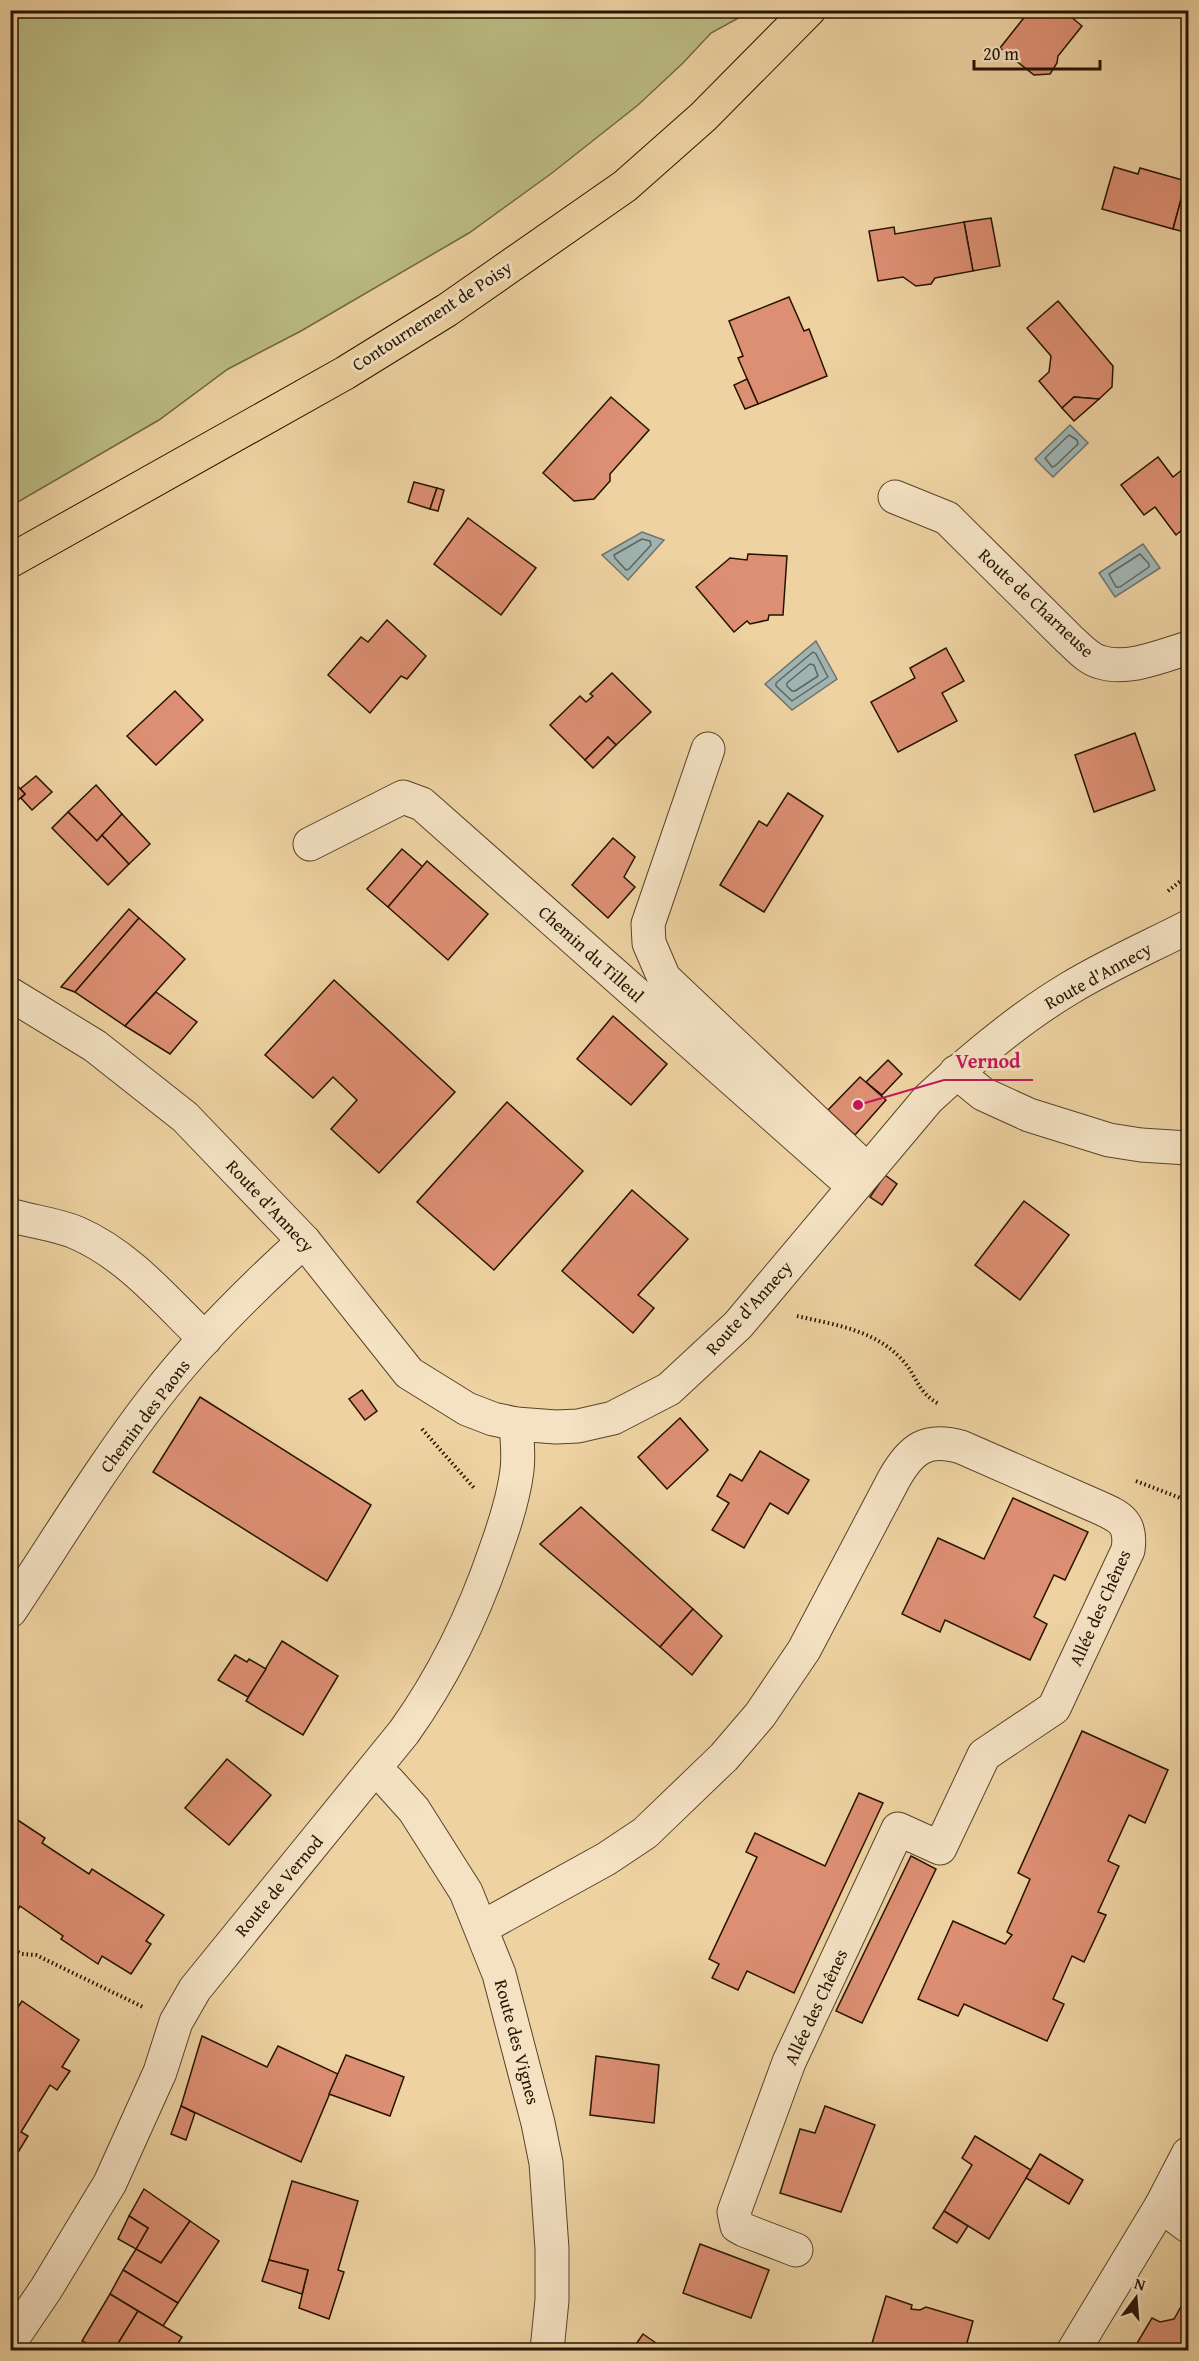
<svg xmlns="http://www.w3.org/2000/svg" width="1199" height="2361" font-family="'Gentium Book Plus',serif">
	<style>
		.green { fill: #bbbb83; stroke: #706742; stroke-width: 1.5 }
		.water { fill: #9fb4b2; stroke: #6e746b; stroke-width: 1.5 }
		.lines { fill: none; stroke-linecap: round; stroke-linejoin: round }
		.shore { stroke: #62645a; stroke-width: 1.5 }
		.building { fill: #dd8f73; stroke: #251301; stroke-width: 1.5 }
		.minor-casing { stroke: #574329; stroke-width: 35 }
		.highway-casing { stroke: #251301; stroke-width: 35 }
		.path { stroke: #251301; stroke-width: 4; stroke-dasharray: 1.5 3; stroke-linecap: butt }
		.minor { stroke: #f4e2c3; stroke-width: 33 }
		.highway { stroke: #eed2a2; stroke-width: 33 }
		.labels { text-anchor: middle; stroke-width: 6; stroke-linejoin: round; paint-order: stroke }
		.street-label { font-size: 18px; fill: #251301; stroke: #f4e2c3 }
		.leader { fill: none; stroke: #c2185b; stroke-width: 2 }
		.callout-dot { fill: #c2185b; stroke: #f4e2c3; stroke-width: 2 }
		.callout-label { font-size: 20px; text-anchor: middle; font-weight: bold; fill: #c2185b; stroke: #f4e2c3; stroke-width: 6; stroke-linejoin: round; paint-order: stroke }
	</style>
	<rect width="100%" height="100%" fill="#eed2a2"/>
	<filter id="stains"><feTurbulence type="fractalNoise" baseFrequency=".00333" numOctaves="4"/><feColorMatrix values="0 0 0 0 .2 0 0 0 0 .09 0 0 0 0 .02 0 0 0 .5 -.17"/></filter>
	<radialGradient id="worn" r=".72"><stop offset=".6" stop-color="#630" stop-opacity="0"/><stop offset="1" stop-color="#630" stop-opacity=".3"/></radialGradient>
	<polygon class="green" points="11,10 751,10 751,11 711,33 683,63 638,105 552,173 469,233 301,331 228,369 159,420 11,506"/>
	<g class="water">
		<polygon points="1070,425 1088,443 1053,477 1035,459"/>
		<polygon points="642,532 664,540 628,580 602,555"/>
		<polygon points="1143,544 1160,568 1115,597 1099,573"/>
		<polygon points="816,641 837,679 792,710 765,684"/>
	</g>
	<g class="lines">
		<g class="shore">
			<polygon points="1069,435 1077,440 1078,444 1055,466 1052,467 1045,458"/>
			<polygon points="642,539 650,541 651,545 629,569 626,570 615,558 614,555"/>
			<polygon points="1140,554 1149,564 1149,567 1120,587 1116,587 1109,574"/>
			<polygon points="813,652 816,654 828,677 792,701 776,686 776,683"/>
			<polygon points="810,664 814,665 818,676 795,691 792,691 787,686 787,683"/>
		</g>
	</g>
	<g class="building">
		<polygon points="1030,10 1063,10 1082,26 1058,56 1057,63 1050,74 1034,75 1000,48"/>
		<polygon points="1114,167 1138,174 1140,168 1186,181 1173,229 1102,209"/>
		<polygon points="1186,181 1188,182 1188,233 1173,229"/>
		<polygon points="991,218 1000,266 973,271 964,222"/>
		<polygon points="964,222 973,271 935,278 931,284 916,286 903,277 878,281 869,231 894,227 895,234"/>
		<polygon points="789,297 804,331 809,329 827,376 758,404 738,358 743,356 729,321"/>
		<polygon points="1058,301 1113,366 1112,387 1099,399 1074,397 1062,408 1039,381 1049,372 1051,356 1027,328"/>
		<polygon points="747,379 758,404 745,409 734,385"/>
		<polygon points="611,397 649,430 610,474 610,481 594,499 574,501 543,473"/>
		<polygon points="1074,397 1099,399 1074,421 1062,408"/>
		<polygon points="1158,457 1173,477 1188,465 1188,525 1176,535 1155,507 1144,515 1121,485"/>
		<polygon points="414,482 437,488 430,509 408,502"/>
		<polygon points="437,488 444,490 438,511 430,509"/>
		<polygon points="468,518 536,568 501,615 434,564"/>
		<polygon points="748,554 787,556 783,615 769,615 768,620 750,624 747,621 734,632 696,587 730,558 747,560"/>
		<polygon points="387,620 426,656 407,679 401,676 370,713 328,675 361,637 368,642"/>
		<polygon points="946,648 964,681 942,693 957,721 898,752 871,702 915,678 910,668"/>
		<polygon points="612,673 651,712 616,745 608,737 585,760 550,725 580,696 586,702 593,696 590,694"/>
		<polygon points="175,691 203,720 156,765 127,736"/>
		<polygon points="1135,733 1155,790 1094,812 1075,755"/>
		<polygon points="608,737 616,745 593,768 585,760"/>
		<polygon points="36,776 52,792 32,810 21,798 25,794 20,789"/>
		<polygon points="10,778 25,794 10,807"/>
		<polygon points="96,785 122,814 97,841 68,812"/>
		<polygon points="788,793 823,816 764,912 720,885 759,821 767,826"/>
		<polygon points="68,812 97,841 102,835 129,864 108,885 52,828"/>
		<polygon points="122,814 150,844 129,864 102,835"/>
		<polygon points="613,838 635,857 624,877 635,887 608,918 572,885"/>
		<polygon points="402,849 423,867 388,907 367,889"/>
		<polygon points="427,861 488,914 448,960 388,907"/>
		<polygon points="129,909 139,918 75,992 61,987"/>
		<polygon points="139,918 185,959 125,1026 75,992"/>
		<polygon points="334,980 455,1092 379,1173 331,1129 357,1100 333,1077 313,1098 265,1055"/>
		<polygon points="156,992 197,1022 170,1054 125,1026"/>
		<polygon points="613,1016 667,1064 631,1105 577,1059"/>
		<polygon points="888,1060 902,1074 882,1095 866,1082"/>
		<polygon points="860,1077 886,1100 855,1135 828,1110"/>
		<polygon points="507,1102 583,1171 494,1270 417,1202"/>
		<polygon points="885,1175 897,1184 882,1205 870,1197"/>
		<polygon points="632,1190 688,1239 638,1295 654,1308 633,1333 562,1271"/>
		<polygon points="1024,1201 1069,1235 1020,1300 975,1265"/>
		<polygon points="362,1390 377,1411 365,1420 349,1399"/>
		<polygon points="200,1397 371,1505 327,1581 153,1472"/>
		<polygon points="680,1418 708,1450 667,1489 638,1457"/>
		<polygon points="760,1451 809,1480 788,1514 770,1503 744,1548 712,1530 729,1503 717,1496 730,1474 742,1481"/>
		<polygon points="1013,1498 1088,1532 1065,1580 1054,1575 1034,1617 1047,1624 1030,1660 945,1620 940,1632 902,1614 938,1538 984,1559"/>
		<polygon points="581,1507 693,1609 660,1647 540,1544"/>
		<polygon points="693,1609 722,1636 692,1675 660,1647"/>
		<polygon points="282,1641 338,1676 303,1735 246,1701"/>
		<polygon points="235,1655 247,1662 249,1659 266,1669 248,1697 218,1680"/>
		<polygon points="1082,1731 1168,1770 1145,1823 1129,1815 1108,1861 1119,1866 1098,1912 1106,1915 1084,1962 1072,1956 1053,1999 1064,2004 1047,2041 964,2004 958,2016 918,1999 953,1921 1005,1944 1012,1935 1007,1932 1030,1879 1018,1873"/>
		<polygon points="227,1759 271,1795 229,1845 185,1808"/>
		<polygon points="859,1793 883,1803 794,1993 747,1971 738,1990 712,1978 719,1964 709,1959 757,1857 746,1852 755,1833 825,1866"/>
		<polygon points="10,1815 45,1838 42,1843 89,1874 92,1869 164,1915 146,1941 151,1944 131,1974 102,1956 98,1964 61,1939 63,1936 20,1906 17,1912 10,1907"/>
		<polygon points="911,1856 936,1869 862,2023 836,2011"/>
		<polygon points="22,2001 79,2040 62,2067 70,2071 57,2090 50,2085 21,2132 28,2136 17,2154 10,2150 10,2019"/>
		<polygon points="202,2036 267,2067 278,2046 338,2074 301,2162 181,2106"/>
		<polygon points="346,2055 404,2077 390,2116 329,2094"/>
		<polygon points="596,2056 659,2065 654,2123 590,2115"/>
		<polygon points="181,2106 195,2113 186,2140 171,2134"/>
		<polygon points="825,2106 875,2125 841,2212 780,2193 800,2129 815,2133"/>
		<polygon points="975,2136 1031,2170 989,2239 944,2211 972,2165 962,2158"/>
		<polygon points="1040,2154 1083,2180 1069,2204 1026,2178"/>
		<polygon points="292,2181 358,2201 338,2270 344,2272 329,2319 299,2308 308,2270 269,2260"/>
		<polygon points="144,2189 190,2221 161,2263 136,2249 148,2228 129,2216"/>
		<polygon points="944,2211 968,2226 957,2243 933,2228"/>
		<polygon points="129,2216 148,2228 136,2249 118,2239"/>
		<polygon points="190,2221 219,2241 178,2303 123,2270 136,2249 161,2263"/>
		<polygon points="700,2244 769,2270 751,2318 683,2293"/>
		<polygon points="269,2260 308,2270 302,2294 262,2281"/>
		<polygon points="123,2270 178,2303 163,2326 110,2294"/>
		<polygon points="110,2294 138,2311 114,2350 99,2350 82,2341"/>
		<polygon points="1188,2294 1188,2350 1133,2350 1152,2318 1160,2322 1174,2319"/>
		<polygon points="886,2296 912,2305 911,2309 920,2310 926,2307 973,2321 965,2350 870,2350"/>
		<polygon points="138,2311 182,2337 174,2350 114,2350"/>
		<polygon points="643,2334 666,2350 632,2350"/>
	</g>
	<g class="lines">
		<g class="minor-casing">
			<g id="minor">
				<path d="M 895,497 L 947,518 L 1069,639 C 1078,647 1088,659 1100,662 C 1127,671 1162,656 1188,648"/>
				<polyline points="708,749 648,924 649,943 664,978 867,1170"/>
				<polyline points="310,844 403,797 422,804 853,1186"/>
				<path d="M 10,994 L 95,1046 L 185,1117 L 304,1241 L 409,1373 L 467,1409 L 493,1419 L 516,1424 L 556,1427 L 578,1426 L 613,1418 L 669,1389 L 738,1325 L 928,1099 C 972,1058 1018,1019 1070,988 C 1108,965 1149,947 1188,927"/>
				<polyline points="956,1072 983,1094 1029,1115 1109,1140 1141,1145 1188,1148"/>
				<path d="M 10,1215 C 32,1222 56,1224 77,1233 C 128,1255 166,1301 205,1339"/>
				<path d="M 10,1611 C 58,1539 103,1464 156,1396 C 200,1339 251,1289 304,1241"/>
				<polyline points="375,1770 388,1781 414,1810 466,1892 499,1974 538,2123 546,2163 552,2249 552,2300 547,2350"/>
				<path d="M 481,1928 L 606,1859 L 645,1833 L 724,1757 L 760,1715 L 804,1650 L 894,1479 C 911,1449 926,1437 961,1447 L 1098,1507 C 1121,1517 1132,1523 1128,1550 L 1054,1708 L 984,1755 L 940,1848 L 898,1829 L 789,2062 L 734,2212 L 737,2226 L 744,2230 L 796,2250"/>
				<polyline points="1161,2206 1188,2226"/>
				<path d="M 10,2342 L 46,2289 L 110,2183 L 160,2072 L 176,2022 L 195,1989 L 404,1732 C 444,1676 474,1614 496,1549 C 505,1524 514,1496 517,1470 C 519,1455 517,1439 516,1424"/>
				<polyline points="1074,2350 1161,2206 1188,2154"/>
			</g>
		</g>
		<g class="highway-casing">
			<polyline id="highway" points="10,561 345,373 447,310 625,186 703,117 809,10"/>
		</g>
		<g class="path">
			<polyline points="1168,891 1188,875"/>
			<path d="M 797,1316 C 835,1325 877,1330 904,1362 C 918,1378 917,1392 939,1404"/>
			<polyline points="422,1429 474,1488"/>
			<polyline points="1136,1481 1188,1501"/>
			<polyline points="10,1948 22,1954 36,1955 143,2007"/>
		</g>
		<use href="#minor" class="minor"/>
		<use href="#highway" class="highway"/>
	</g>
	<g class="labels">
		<g class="street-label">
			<text transform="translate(432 316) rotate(-33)" y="6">Contournement de Poisy</text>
			<text transform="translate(1036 603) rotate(43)" y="6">Route de Charneuse</text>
			<text transform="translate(591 954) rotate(42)" y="6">Chemin du Tilleul</text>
			<text transform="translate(1098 976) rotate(-29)" y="6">Route d'Annecy</text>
			<text transform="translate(270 1206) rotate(47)" y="6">Route d'Annecy</text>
			<text transform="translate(749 1308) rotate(-48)" y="6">Route d'Annecy</text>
			<text transform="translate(145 1416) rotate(-53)" y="6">Chemin des Paons</text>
			<text transform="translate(1100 1608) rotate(-66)" y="6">Allée des Chênes</text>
			<text transform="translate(279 1886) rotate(-50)" y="6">Route de Vernod</text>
			<text transform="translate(816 2007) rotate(-65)" y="6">Allée des Chênes</text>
			<text transform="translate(517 2042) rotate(75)" y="6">Route des Vignes</text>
		</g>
	</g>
	<path class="leader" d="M858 1105L944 1080H1033"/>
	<circle class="callout-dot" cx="858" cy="1105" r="6"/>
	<g class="callout-label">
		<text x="988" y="1068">Vernod</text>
	</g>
	<rect width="1199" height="2361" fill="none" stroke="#eed2a2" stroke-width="36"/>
	<rect x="12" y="12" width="1175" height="2337" fill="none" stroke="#251301" stroke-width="3"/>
	<rect x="18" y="18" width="1163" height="2325" fill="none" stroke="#251301" stroke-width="1.5"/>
	<g transform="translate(1136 2298) rotate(16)" stroke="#f4e2c3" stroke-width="4.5" paint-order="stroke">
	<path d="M0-4.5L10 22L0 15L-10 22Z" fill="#251301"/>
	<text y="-9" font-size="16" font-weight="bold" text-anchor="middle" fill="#251301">N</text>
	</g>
	<path d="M974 60v9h126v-9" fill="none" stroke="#251301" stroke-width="3"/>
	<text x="983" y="60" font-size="18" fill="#251301" stroke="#f4e2c3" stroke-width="4.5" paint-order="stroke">20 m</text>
	<rect width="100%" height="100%" filter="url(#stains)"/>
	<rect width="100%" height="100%" fill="url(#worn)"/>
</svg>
